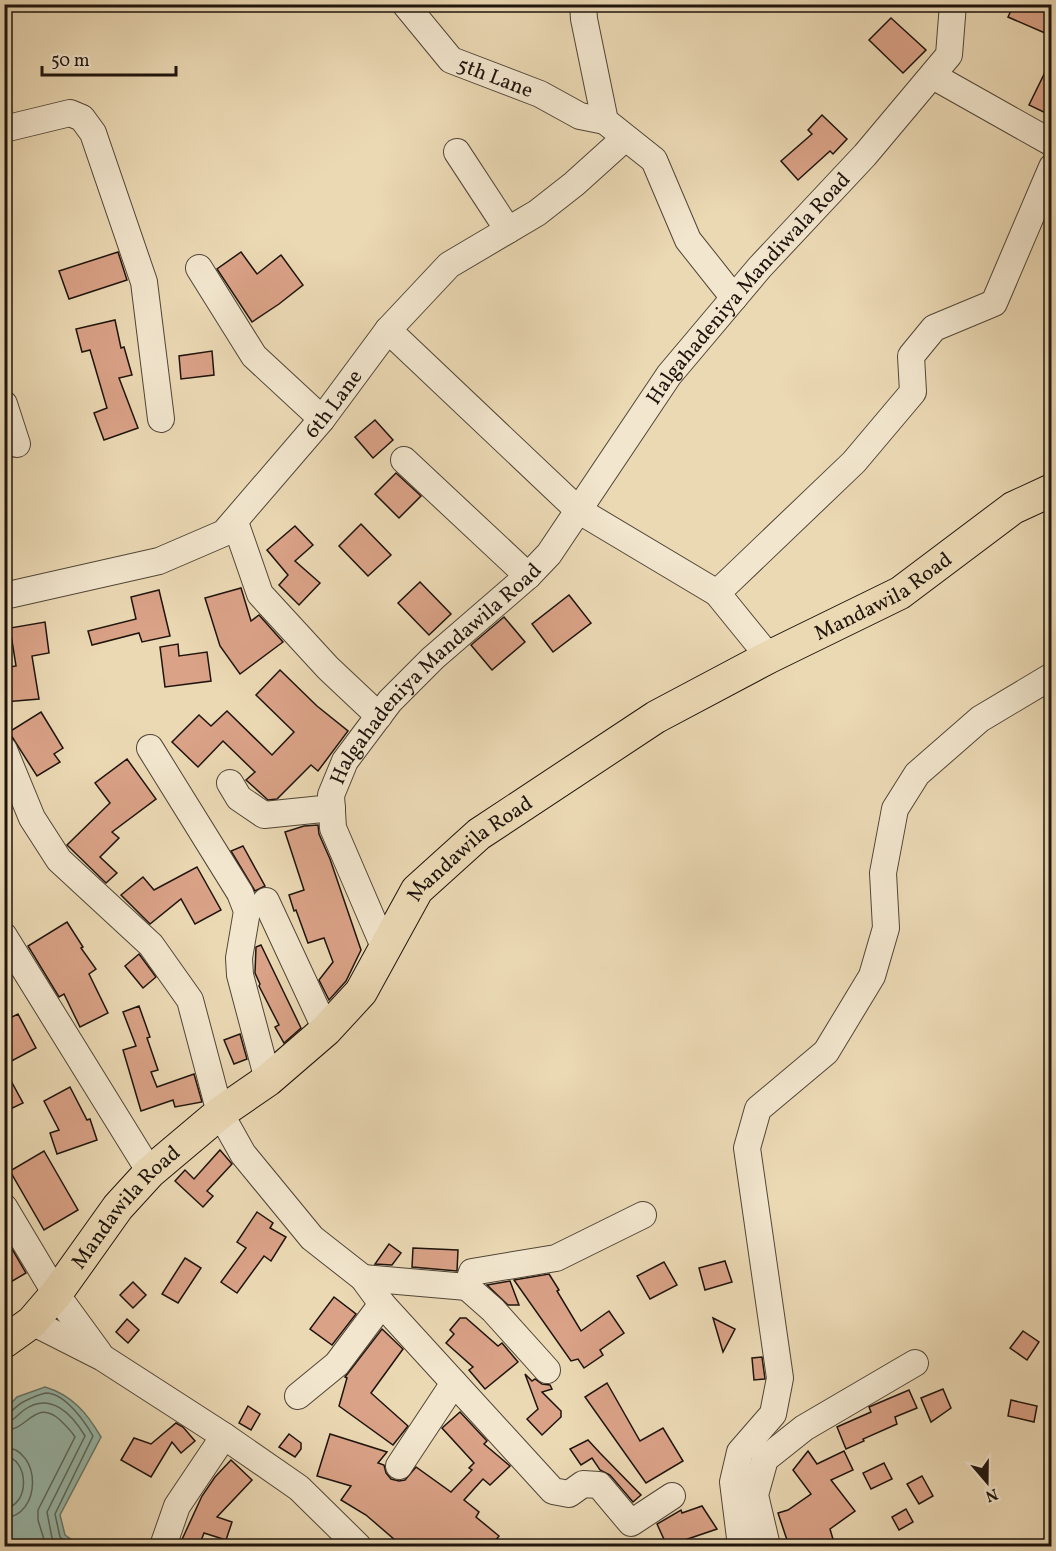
<svg xmlns="http://www.w3.org/2000/svg" width="1056" height="1551" font-family="Vollkorn,serif">
	<style>
		.water { fill: #98baac; stroke: #67786c; stroke-width: 1.5 }
		.lines { fill: none; stroke-linecap: round; stroke-linejoin: round }
		.shore { stroke: #5b675c; stroke-width: 1.5 }
		.building { fill: #daa287; stroke: #1e140d; stroke-width: 1.5 }
		.minor-casing { stroke: #514537; stroke-width: 28 }
		.major-casing { stroke: #1e140d; stroke-width: 34 }
		.minor { stroke: #f2e6ce; stroke-width: 26 }
		.major { stroke: #ebd9b4; stroke-width: 32 }
		.labels { text-anchor: middle; stroke-width: 4.5; stroke-linejoin: round; paint-order: stroke }
		.street-label { font-size: 21px; fill: #1e140d; stroke: #f2e6ce }
	</style>
	<rect width="100%" height="100%" fill="#ebd9b4"/>
	<filter id="stains"><feTurbulence type="fractalNoise" baseFrequency=".00333" numOctaves="4"/><feColorMatrix values="0 0 0 0 .2 0 0 0 0 .09 0 0 0 0 .02 0 0 0 .5 -.17"/></filter>
	<radialGradient id="worn" r=".72"><stop offset=".6" stop-color="#630" stop-opacity="0"/><stop offset="1" stop-color="#630" stop-opacity=".3"/></radialGradient>
	<path class="water" d="M 45,1387 C 72,1395 87,1413 101,1437 L 60,1515 L 65,1535 L 81,1546 L 5,1546 L 5,1505 L 10,1484 L 5,1456 L 5,1410 L 17,1397 Z"/>
	<g class="lines">
		<g class="shore">
			<path d="M 4,1414 C 13,1413 16,1405 23,1402 C 29,1399 39,1394 46,1393 C 65,1393 85,1422 93,1436 L 55,1514 L 60,1537 L 71,1546"/>
			<path d="M 4,1422 C 15,1421 17,1415 24,1410 C 50,1391 72,1414 85,1436 L 47,1512 L 52,1538 L 59,1546"/>
			<path d="M 4,1431 C 28,1430 35,1399 59,1419 C 65,1425 70,1429 75,1437 L 38,1510 L 38,1520 L 46,1546"/>
			<path d="M 4,1447 C 42,1449 42,1516 4,1518"/>
			<path d="M 4,1456 C 30,1458 30,1507 4,1508"/>
		</g>
	</g>
	<g class="building">
		<polygon points="1014,4 1052,4 1052,36 1008,17"/>
		<polygon points="891,18 926,50 903,73 869,40"/>
		<polygon points="1052,58 1052,116 1029,105"/>
		<polygon points="822,115 847,139 833,154 830,151 798,180 781,161 812,134 808,130"/>
		<polygon points="118,252 127,280 69,299 59,271"/>
		<polygon points="241,252 257,274 281,255 303,285 279,304 252,322 217,269"/>
		<polygon points="115,320 121,348 124,347 132,375 119,378 138,428 104,440 94,413 107,408 90,350 82,352 76,329"/>
		<polygon points="212,351 214,375 181,379 179,356"/>
		<polygon points="375,420 393,440 373,458 355,437"/>
		<polygon points="396,473 421,496 399,518 375,494"/>
		<polygon points="361,524 391,555 368,576 339,546"/>
		<polygon points="295,526 313,545 295,561 320,583 299,605 279,585 288,575 267,550"/>
		<polygon points="420,582 451,614 429,635 398,603"/>
		<polygon points="241,588 251,621 259,615 283,642 240,674 220,646 205,598"/>
		<polygon points="159,590 170,636 142,642 139,633 92,645 88,631 136,619 131,597"/>
		<polygon points="569,595 591,623 553,652 532,624"/>
		<polygon points="504,617 525,642 492,670 471,645"/>
		<polygon points="45,622 49,653 32,656 39,699 4,702 4,668 16,666 10,628"/>
		<polygon points="178,644 179,656 207,652 211,681 165,687 160,647"/>
		<polygon points="280,670 317,706 348,731 318,771 311,765 277,799 268,800 246,780 255,772 223,741 198,767 172,742 199,715 211,726 227,711 272,755 294,732 256,695"/>
		<polygon points="41,712 63,748 54,754 60,762 37,776 9,732"/>
		<polygon points="127,759 156,799 112,832 119,838 100,857 117,873 106,883 67,845 110,803 95,783"/>
		<polygon points="318,825 319,834 330,859 361,950 346,981 329,1000 319,980 333,962 324,938 308,943 296,910 294,911 289,895 304,890 285,832 304,826"/>
		<polygon points="243,846 265,886 255,891 231,851"/>
		<polygon points="197,867 221,910 195,924 181,899 150,924 121,895 143,877 154,890"/>
		<polygon points="67,922 83,947 81,948 96,969 89,974 108,1013 80,1027 64,994 59,997 28,946"/>
		<polygon points="261,945 301,1028 284,1043 275,1027 279,1025 259,986 260,984 255,973 256,947"/>
		<polygon points="139,954 156,977 143,988 125,966"/>
		<polygon points="139,1006 150,1037 147,1038 158,1070 151,1072 157,1087 194,1074 202,1102 175,1107 173,1100 141,1111 123,1050 136,1046 123,1012"/>
		<polygon points="18,1014 36,1048 4,1065 4,1021"/>
		<polygon points="240,1034 247,1059 234,1064 224,1040"/>
		<polygon points="4,1068 23,1103 4,1112"/>
		<polygon points="70,1087 87,1120 90,1119 97,1140 57,1154 50,1133 59,1130 44,1101"/>
		<polygon points="220,1150 232,1164 207,1191 213,1196 203,1207 175,1181 185,1170 194,1179"/>
		<polygon points="44,1151 78,1210 44,1230 10,1171"/>
		<polygon points="257,1212 273,1223 270,1228 286,1237 271,1261 264,1256 237,1293 221,1282 246,1248 237,1242"/>
		<polygon points="8,1242 26,1273 4,1286 4,1244"/>
		<polygon points="389,1244 401,1253 392,1265 375,1264"/>
		<polygon points="413,1248 458,1250 457,1271 412,1267"/>
		<polygon points="185,1258 201,1268 178,1303 162,1294"/>
		<polygon points="725,1261 732,1282 705,1290 699,1268"/>
		<polygon points="664,1262 677,1285 650,1299 637,1276"/>
		<polygon points="549,1274 559,1290 557,1291 581,1331 609,1311 624,1333 600,1350 603,1355 584,1368 578,1359 571,1361 514,1280"/>
		<polygon points="510,1281 519,1305 508,1305 487,1285"/>
		<polygon points="133,1282 146,1295 133,1308 120,1295"/>
		<polygon points="334,1297 356,1314 332,1345 310,1329"/>
		<polygon points="460,1318 466,1318 498,1346 502,1343 518,1362 485,1389 469,1370 473,1367 446,1343 454,1334 450,1330"/>
		<polygon points="713,1318 735,1329 723,1352"/>
		<polygon points="127,1319 139,1330 128,1343 116,1332"/>
		<polygon points="382,1329 403,1349 371,1393 408,1426 393,1445 339,1406 347,1378 345,1377"/>
		<polygon points="1023,1331 1039,1342 1027,1360 1010,1348"/>
		<polygon points="762,1357 765,1379 754,1380 752,1358"/>
		<polygon points="525,1374 532,1381 535,1379 542,1384 550,1385 552,1389 542,1392 561,1411 561,1417 542,1435 527,1419 538,1409"/>
		<polygon points="607,1383 640,1441 663,1428 683,1461 646,1483 585,1397"/>
		<polygon points="943,1389 951,1408 931,1422 921,1398"/>
		<polygon points="909,1390 917,1408 895,1417 897,1424 863,1439 864,1441 846,1449 837,1427 871,1412 869,1407"/>
		<polygon points="1011,1400 1037,1406 1034,1422 1008,1416"/>
		<polygon points="248,1406 260,1414 251,1430 239,1423"/>
		<polygon points="460,1412 487,1441 484,1444 510,1466 490,1485 483,1479 464,1500 479,1512 476,1517 499,1536 491,1546 402,1546 366,1515 341,1500 351,1486 317,1476 330,1434 387,1452 378,1463 384,1465 386,1473 391,1479 399,1481 405,1480 416,1467 451,1492 472,1470 469,1468 474,1463 442,1428"/>
		<polygon points="176,1423 183,1427 195,1441 181,1453 172,1442 151,1477 121,1460 134,1438 151,1444"/>
		<polygon points="289,1434 301,1443 301,1449 295,1457 279,1447"/>
		<polygon points="588,1440 600,1453 641,1495 633,1502 610,1475 600,1470 592,1458 581,1465 570,1449"/>
		<polygon points="808,1451 817,1464 844,1451 853,1470 831,1480 855,1511 830,1529 835,1546 789,1546 778,1513 788,1510 811,1494 793,1470"/>
		<polygon points="231,1460 252,1480 217,1517 232,1522 226,1540 204,1533 199,1546 179,1546 202,1496 215,1477"/>
		<polygon points="884,1463 892,1479 871,1489 863,1473"/>
		<polygon points="922,1476 933,1496 919,1504 907,1484"/>
		<polygon points="702,1506 717,1529 667,1546 657,1524 681,1510 682,1513"/>
		<polygon points="906,1509 913,1522 899,1530 892,1517"/>
	</g>
	<g class="lines">
		<g class="minor-casing">
			<g id="minor">
				<path id="s1" d="M 405,4 L 451,60 L 540,94 L 580,116 L 605,121"/>
				<polyline points="583,4 584,19 605,121 654,160 688,240 734,298"/>
				<polyline points="933,76 1052,143"/>
				<polyline points="4,129 70,113 82,118 93,133 144,282 161,419"/>
				<polyline points="457,152 508,230"/>
				<polyline points="199,268 254,356 322,419"/>
				<polyline points="388,330 578,510 717,593 769,657"/>
				<polyline points="4,404 17,444"/>
				<polyline points="404,460 528,576"/>
				<polyline points="235,522 260,594 328,668 379,716"/>
				<polyline points="717,593 854,462 913,392 911,356 934,328 994,303 1052,167"/>
				<path id="s2" d="M 4,596 L 159,561 L 224,533 L 322,419 L 388,330 L 449,265 L 537,213 L 574,184 L 625,138"/>
				<polyline points="150,748 240,893 247,911 239,958 240,975 268,1080"/>
				<polyline points="4,750 32,818 59,860 151,945 190,1000 220,1113 243,1154 312,1238 363,1278 382,1304 553,1491 569,1494 583,1484 599,1485 631,1523 672,1496"/>
				<polyline points="230,783 239,798 264,815 332,808"/>
				<polyline points="266,901 326,1030"/>
				<polyline points="4,936 150,1172"/>
				<path id="s3" d="M 385,949 L 333,828 L 331,795 L 345,761 L 390,701 L 433,658 L 528,576 L 549,554 L 669,375 L 760,267 L 865,155 L 949,55 L 953,4"/>
				<polyline points="4,1207 56,1294 99,1353"/>
				<polyline points="363,1278 467,1287 472,1272 556,1258 643,1215"/>
				<polyline points="467,1287 493,1310 547,1370"/>
				<polyline points="32,1322 103,1358 224,1436 299,1488 358,1546"/>
				<polyline points="298,1396 337,1364 382,1304"/>
				<polyline points="399,1466 454,1383"/>
				<polyline points="163,1546 177,1506 224,1436"/>
				<polyline points="741,1546 733,1482 740,1452 773,1414 780,1378 747,1148 758,1109 826,1052 872,976 886,928 883,873 895,809 917,774 980,719 1052,676"/>
				<polyline points="767,1546 755,1495 765,1459 804,1428 915,1363"/>
			</g>
		</g>
		<g class="major-casing">
			<g id="major">
				<path id="s4" d="M 4,1342 L 32,1322 L 56,1294 L 118,1207 L 150,1172 L 220,1113 L 268,1080 L 326,1030 L 361,992 L 417,890 L 479,834 L 656,717 L 769,657 L 900,593 L 1013,508 L 1052,490"/>
			</g>
		</g>
		<use href="#minor" class="minor"/>
		<use href="#major" class="major"/>
	</g>
	<g class="labels">
		<g class="street-label">
			<text dy="7" stroke="none"><textPath href="#s1" startOffset="120">5th Lane</textPath></text>
			<text dy="7" stroke="none"><textPath href="#s3" startOffset="826">Halgahadeniya Mandiwala Road</textPath></text>
			<text dy="7" stroke="none"><textPath href="#s2" startOffset="399">6th Lane</textPath></text>
			<text dy="7" stroke="none"><textPath href="#s4" startOffset="1173">Mandawila Road</textPath></text>
			<text dy="7" stroke="none"><textPath href="#s3" startOffset="327">Halgahadeniya Mandawila Road</textPath></text>
			<text dy="7" stroke="none"><textPath href="#s4" startOffset="687">Mandawila Road</textPath></text>
			<text dy="7" stroke="none"><textPath href="#s4" startOffset="183">Mandawila Road</textPath></text>
		</g>
	</g>
	<rect width="1056" height="1551" fill="none" stroke="#ebd9b4" stroke-width="24"/>
	<rect x="6" y="6" width="1044" height="1539" fill="none" stroke="#1e140d" stroke-width="3"/>
	<rect x="12" y="12" width="1032" height="1527" fill="none" stroke="#1e140d" stroke-width="1.5"/>
	<g transform="translate(987 1482) rotate(160)" stroke="#f2e6ce" stroke-width="4.5" paint-order="stroke">
	<path d="M0-4.5L10 22L0 15L-10 22Z" fill="#1e140d"/>
	<text y="-9" font-size="16" font-weight="bold" text-anchor="middle" fill="#1e140d">N</text>
	</g>
	<path d="M42 66v9h134v-9" fill="none" stroke="#1e140d" stroke-width="3"/>
	<text x="51" y="66" font-size="18" fill="#1e140d" stroke="#f2e6ce" stroke-width="4.5" paint-order="stroke">50 m</text>
	<rect width="100%" height="100%" filter="url(#stains)"/>
	<rect width="100%" height="100%" fill="url(#worn)"/>
</svg>
